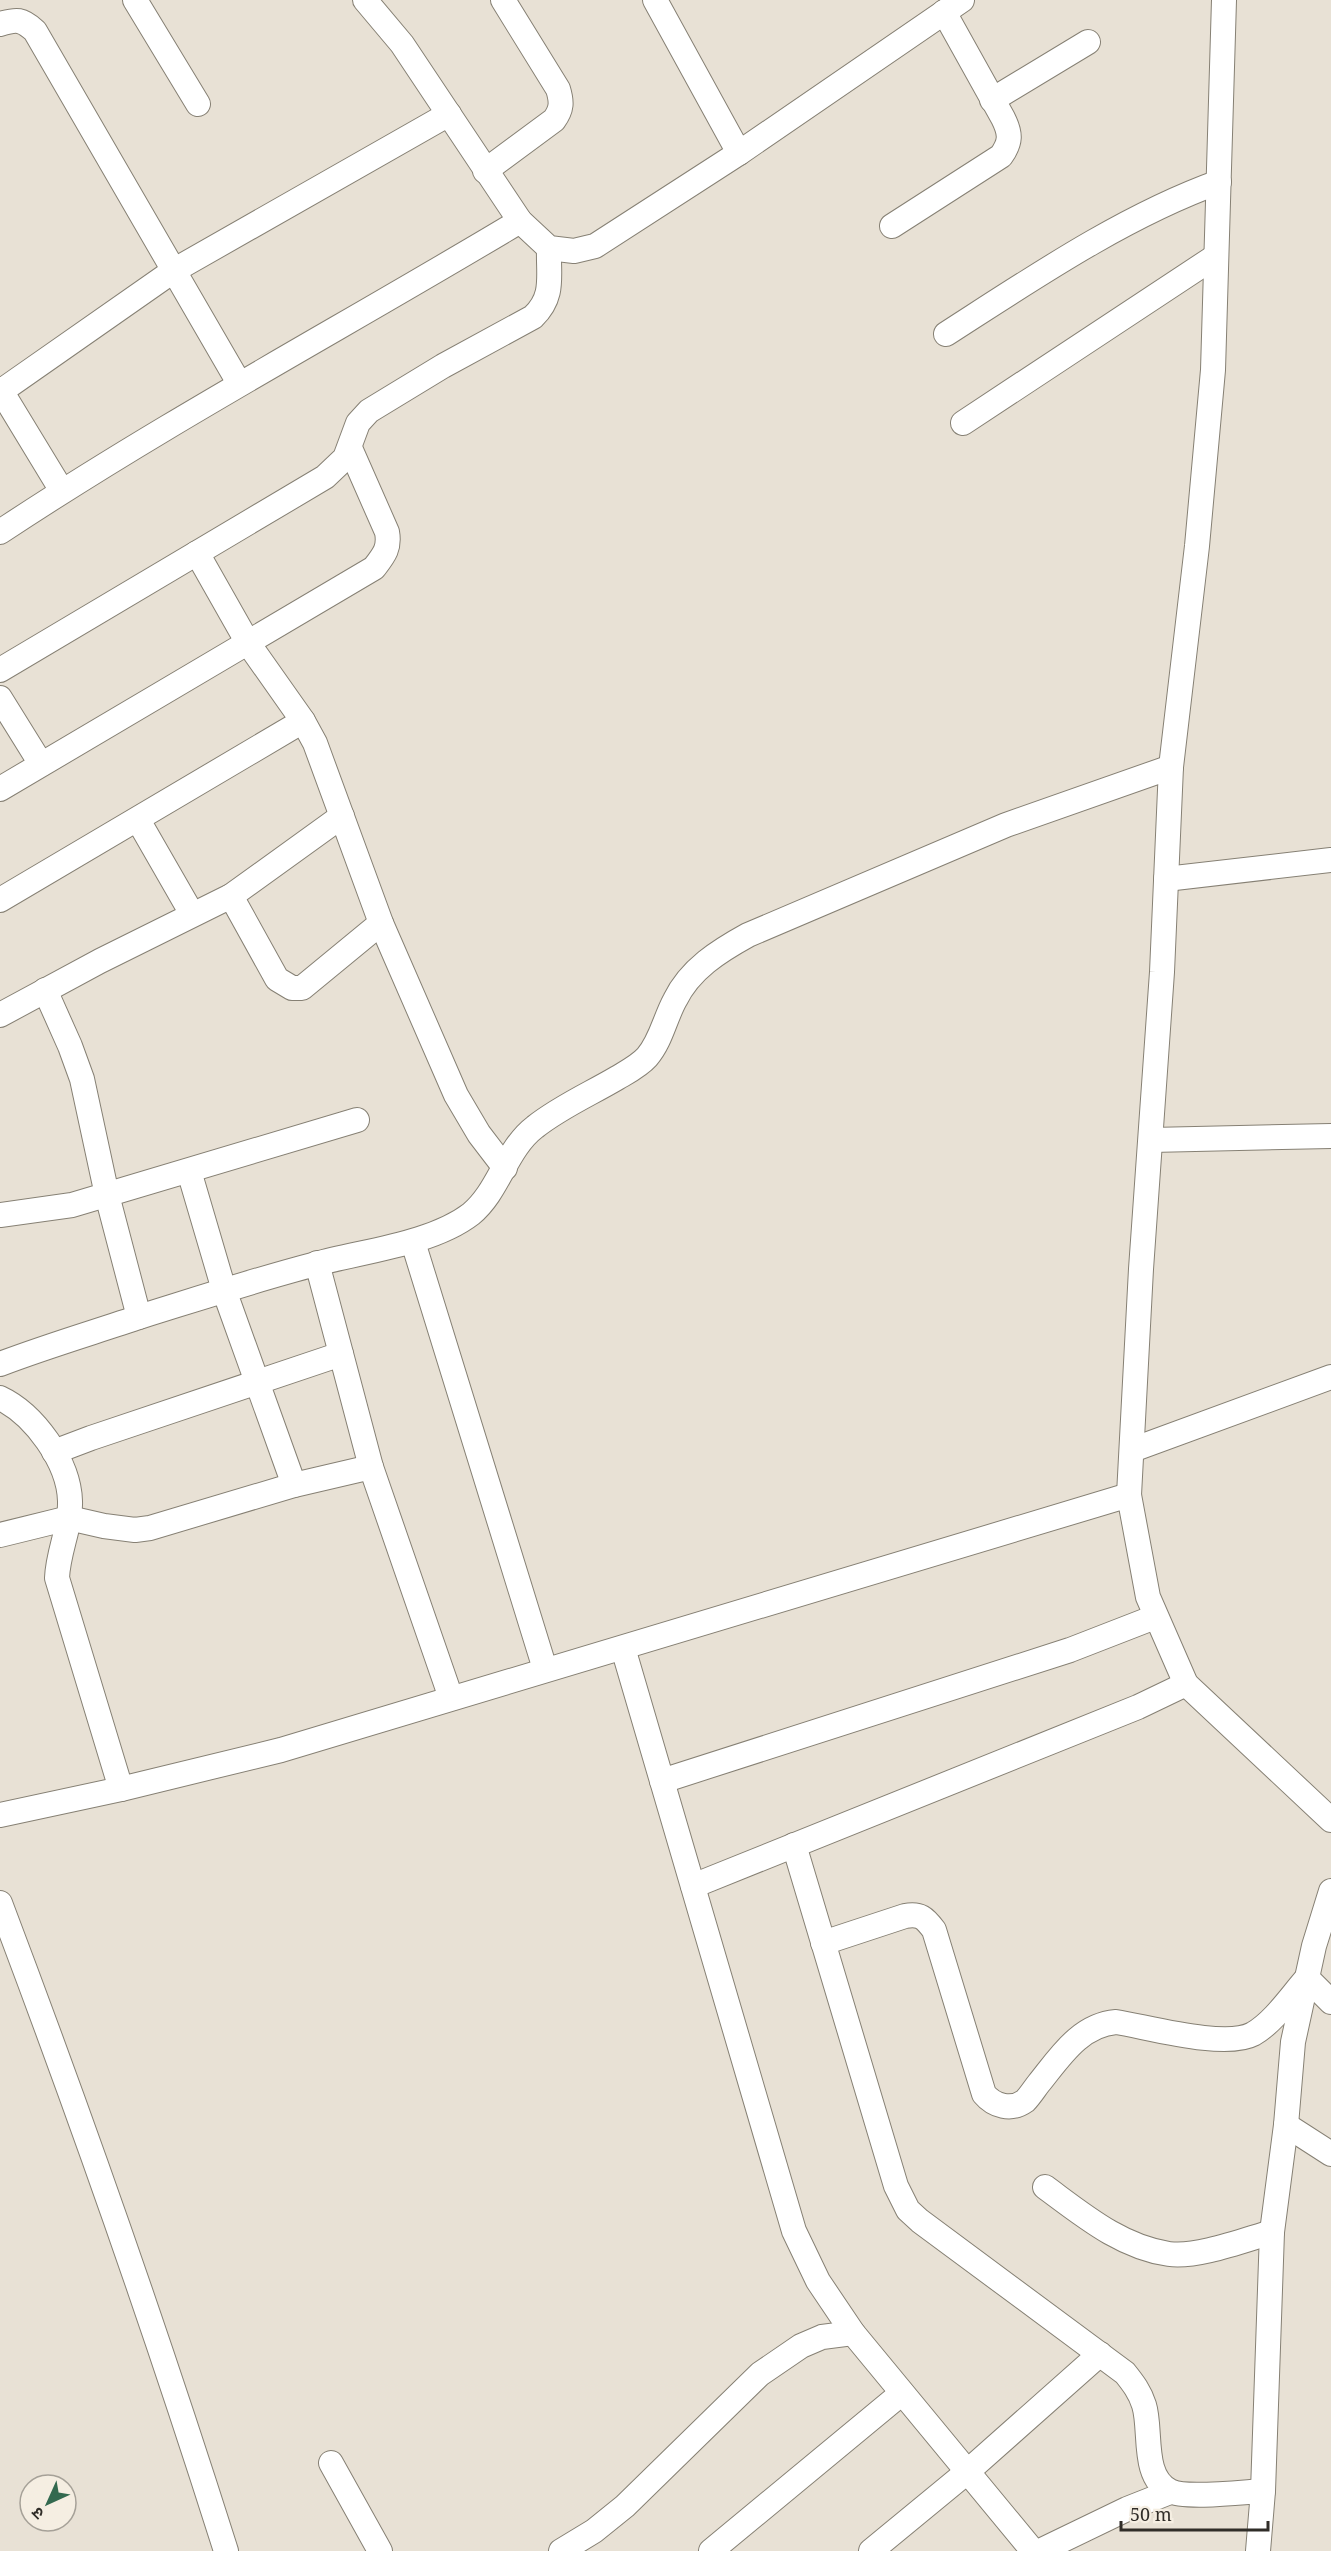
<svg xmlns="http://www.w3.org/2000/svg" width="1331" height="2551" font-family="'Noto Serif','Noto Sans Devanagari',serif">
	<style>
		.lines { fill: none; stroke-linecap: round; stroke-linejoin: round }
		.minor-casing { stroke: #868074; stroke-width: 26 }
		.minor { stroke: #fff; stroke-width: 24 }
	</style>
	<rect width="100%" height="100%" fill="#e8e1d5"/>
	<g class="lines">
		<g class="minor-casing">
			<g id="minor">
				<polyline points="135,0 198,104"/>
				<polyline points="365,0 402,44 520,221 549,248 574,251 595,246 739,153 962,0"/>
				<polyline points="655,0 739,153"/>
				<path d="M 0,24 C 17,19 22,19 35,31 L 239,383"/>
				<polyline points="992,100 1088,42"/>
				<path d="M 485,171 L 554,120 C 562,109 562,102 558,89 L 503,0"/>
				<path d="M 892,226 L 1001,156 C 1011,142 1011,134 1003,118 L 944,12"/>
				<path d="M 946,334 C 1030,280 1124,216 1219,182"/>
				<polyline points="0,389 62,491"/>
				<polyline points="0,392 173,271 449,114"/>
				<polyline points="963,423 1216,256"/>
				<path d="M 0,532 C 169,420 347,325 520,221"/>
				<polyline points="197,553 248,643 303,721 315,743 381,923 456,1095 479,1134 505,1168"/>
				<path d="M 0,670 L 325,477 L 345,458 L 358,423 L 369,411 L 443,366 L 533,317 C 555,296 548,276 549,248"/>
				<polyline points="0,698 41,764"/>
				<path d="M 0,789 L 374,568 C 384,555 390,548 387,532 L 350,448"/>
				<polyline points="138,820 192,914"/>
				<polyline points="1166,879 1331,860"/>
				<polyline points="231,896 277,979 292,988 302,988 381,923"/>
				<polyline points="0,900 303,721"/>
				<polyline points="45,990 70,1046 82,1079 107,1195 139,1317"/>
				<polyline points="0,1015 100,961 231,896 342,816"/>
				<polyline points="1151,1140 1331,1136"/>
				<polyline points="189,1171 224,1290 294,1485"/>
				<polyline points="0,1215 72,1205 357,1120"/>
				<polyline points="413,1242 545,1669"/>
				<polyline points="317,1263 371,1467 451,1698"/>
				<path d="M 0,1364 C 47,1346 95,1332 142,1316 C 200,1298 258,1279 316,1264 C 363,1251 432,1244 471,1214 C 499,1191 506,1149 535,1127 C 560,1107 590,1094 617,1078 C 627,1072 639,1066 647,1057 C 661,1041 665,1018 675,1000 C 690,969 719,951 748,935 L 1006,825 L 1171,767"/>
				<path d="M 0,1398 C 34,1414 69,1462 70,1501 C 71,1527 58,1551 57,1578 L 121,1789"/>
				<polyline points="1132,1450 1331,1377"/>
				<polyline points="54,1452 91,1438 341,1354"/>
				<polyline points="1129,1495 1141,1269 1162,972 1171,767 1197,546 1213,370 1224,0"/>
				<polyline points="0,1535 69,1518 104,1526 135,1530 150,1528 294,1485 371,1467"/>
				<polyline points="623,1648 794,2231 818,2281 853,2333 1033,2551"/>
				<polyline points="662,1781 1070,1650 1155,1617"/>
				<polyline points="0,1815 121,1789 281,1750 1129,1495 1148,1597 1186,1684 1331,1820"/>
				<path d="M 794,1845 L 896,2186 L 908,2210 L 920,2221 L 1125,2373 C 1133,2383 1140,2392 1144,2405 C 1152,2430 1141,2477 1170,2491 C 1185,2499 1244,2492 1263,2491"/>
				<polyline points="693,1886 1138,1707 1186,1684"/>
				<path d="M 0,1903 C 81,2117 157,2333 226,2551"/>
				<path d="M 823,1943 L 905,1916 C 920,1913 925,1918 934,1930 L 984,2094 C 994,2106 1011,2111 1025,2101 C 1030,2096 1035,2088 1039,2083 C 1060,2057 1080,2025 1116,2022 C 1148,2027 1225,2049 1253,2034 C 1274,2022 1291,1996 1307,1978 L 1331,2002"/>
				<polyline points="1286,2125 1331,2154"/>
				<path d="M 1045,2187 C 1083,2215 1121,2247 1169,2254 C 1197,2258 1244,2240 1272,2232"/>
				<polyline points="331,2463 380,2551"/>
				<polyline points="561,2551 594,2531 625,2506 760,2374 801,2346 822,2337 853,2333"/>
				<polyline points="711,2551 902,2393"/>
				<polyline points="871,2551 967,2472 1100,2354"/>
				<polyline points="1040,2551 1127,2509 1170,2492"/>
				<polyline points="1258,2551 1263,2491 1272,2232 1286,2125 1293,2042 1314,1946 1331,1891"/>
			</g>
		</g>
		<use href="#minor" class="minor"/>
	</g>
	<g transform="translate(48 2503) rotate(225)"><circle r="28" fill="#f5eee2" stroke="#a6a198" stroke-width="1.5"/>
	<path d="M0-4.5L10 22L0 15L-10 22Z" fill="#33694f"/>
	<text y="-9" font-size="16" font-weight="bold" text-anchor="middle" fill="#302d28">उ</text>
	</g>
	<path d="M1121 2521v9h147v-9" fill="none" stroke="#302d28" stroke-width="3"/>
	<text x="1130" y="2521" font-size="18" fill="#302d28" stroke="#f5eee2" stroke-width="4.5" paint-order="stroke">50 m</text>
</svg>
